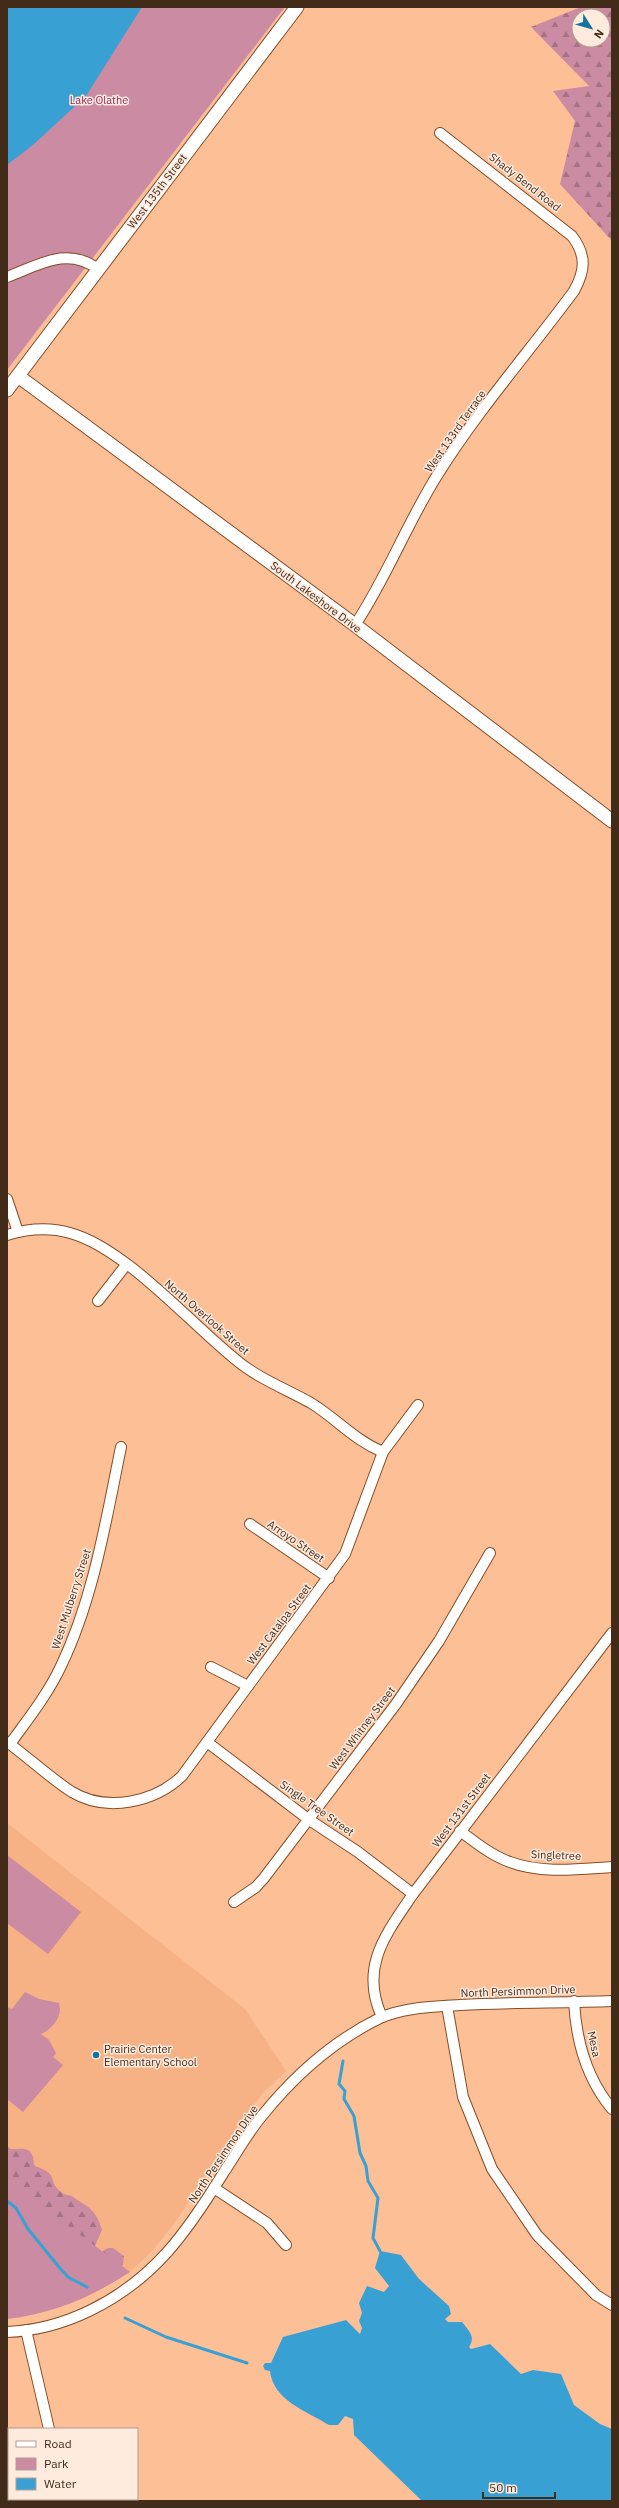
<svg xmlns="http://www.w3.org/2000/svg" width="619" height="2508" font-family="'IBM Plex Sans',sans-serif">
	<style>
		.built { fill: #f6b284 }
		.forest { fill: url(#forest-firs); fill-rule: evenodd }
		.green { fill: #ca8ba3 }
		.water { fill: #39a0d4 }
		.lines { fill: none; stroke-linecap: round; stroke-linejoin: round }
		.stream { stroke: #39a0d4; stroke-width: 3 }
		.minor-casing { stroke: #844e27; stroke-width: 12 }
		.tertiary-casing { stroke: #844e27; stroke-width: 15 }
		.minor { stroke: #fff; stroke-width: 10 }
		.tertiary { stroke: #fff; stroke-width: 13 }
		.poi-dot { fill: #1175a1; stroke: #feebde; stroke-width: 1.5 }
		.labels { text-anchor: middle; stroke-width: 3; stroke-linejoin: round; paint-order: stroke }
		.park-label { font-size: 11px; fill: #92275b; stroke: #feebde }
		.street-label { font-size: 11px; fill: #432b1a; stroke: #feebde }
		.poi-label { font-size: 11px; fill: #432b1a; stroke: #feebde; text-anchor: start }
	</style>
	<defs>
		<pattern id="forest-firs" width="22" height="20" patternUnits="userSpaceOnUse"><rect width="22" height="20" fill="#ca8ba3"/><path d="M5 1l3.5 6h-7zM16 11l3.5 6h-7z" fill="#a67284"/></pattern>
	</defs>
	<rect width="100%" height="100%" fill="#fdbf96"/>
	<polygon class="built" points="7,1823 245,2009 286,2071 264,2092 242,2120 174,2224 153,2250 130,2272 7,2180"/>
	<g class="forest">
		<path d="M 581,7 L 612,7 L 612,241 L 560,184 L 575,121 L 553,91 L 589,86 L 531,27 ZM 579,16 L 603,16 L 603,40 L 579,40 Z"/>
		<path d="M 7,2146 L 11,2149 C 19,2149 30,2146 33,2157 C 34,2161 33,2163 35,2166 C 61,2175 46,2180 61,2192 C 65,2196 70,2194 73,2197 C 88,2207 96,2209 102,2230 L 93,2250 L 86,2296 C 55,2312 40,2311 7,2307 Z"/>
		<polygon points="108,2248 113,2248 124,2256 123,2265 117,2270 99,2253"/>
	</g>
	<g class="green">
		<polygon points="7,7 285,7 7,370"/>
		<polygon points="7,1855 81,1912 48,1954 7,1923"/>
		<path d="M 25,1992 L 39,1999 L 59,2003 C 63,2017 52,2029 41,2034 L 49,2040 L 56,2053 L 53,2057 L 63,2065 L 23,2112 L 7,2099 L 7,2007 L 12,2009 Z"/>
		<path d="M 7,2180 L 130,2272 C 92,2297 52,2314 7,2319 Z"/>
	</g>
	<g class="water">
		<polygon points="7,7 142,7 86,96 34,144 7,165"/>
		<path d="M 380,2251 L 401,2255 L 419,2279 L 449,2306 L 451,2314 L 445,2319 L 448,2322 L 462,2322 C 469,2331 476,2337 469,2347 L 471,2349 L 490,2344 L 521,2374 L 533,2370 L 561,2374 L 574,2405 L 600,2424 L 612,2429 L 612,2501 L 422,2501 L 354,2435 L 353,2419 L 345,2416 L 338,2425 L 329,2425 C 306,2411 273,2400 270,2371 L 265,2370 L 263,2366 L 265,2363 L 271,2363 L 283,2337 L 346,2320 L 360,2334 L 362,2328 L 359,2321 L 362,2313 L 359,2303 L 367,2286 L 384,2292 L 389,2286 L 375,2268 Z"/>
	</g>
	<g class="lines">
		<g class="stream">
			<polyline points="343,2061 339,2084 345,2091 344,2099 354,2116 360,2153 366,2166 368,2181 378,2198 373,2238 380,2251"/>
			<polyline points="7,2201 16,2208 28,2229 59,2267 68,2277 87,2287"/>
			<polyline points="125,2318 166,2337 247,2363"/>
		</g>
		<g class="minor-casing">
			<g id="minor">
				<path d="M 7,277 C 39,265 67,246 98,269"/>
				<path d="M 355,625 C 387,577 407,523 438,474 C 478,410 529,352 574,291 C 585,271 587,256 572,236 L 440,133"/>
				<polyline points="7,1199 18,1232"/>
				<path d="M 7,1235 C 27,1229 49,1227 70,1233 C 125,1248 189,1322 235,1359 C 257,1378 286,1389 311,1403 C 337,1419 354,1440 383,1452"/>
				<polyline points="98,1301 126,1265"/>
				<polyline points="250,1524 329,1578"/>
				<polyline points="211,1667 248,1686"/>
				<path d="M 7,1742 C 29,1758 50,1778 72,1792 C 107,1813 155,1802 182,1776 L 345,1554 L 383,1452 L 418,1405"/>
				<polyline points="207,1742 308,1819 358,1852 413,1894"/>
				<path d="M 10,1744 C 28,1719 48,1694 61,1666 C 94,1597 106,1520 121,1447"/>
				<path d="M 460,1831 C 475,1842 492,1856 510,1862 C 542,1874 579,1869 612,1867"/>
				<polyline points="234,1902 256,1887 264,1878 396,1704 439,1641 490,1553"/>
				<path d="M 574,2001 C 576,2040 587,2079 612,2109"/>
				<polyline points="447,2006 463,2097 492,2169 537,2235 596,2295 612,2305"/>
				<path d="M 382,2017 C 359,1967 386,1934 413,1894 L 612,1633"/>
				<polyline points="214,2188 267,2223 286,2245"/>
				<polyline points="26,2330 49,2429"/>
				<path d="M 7,2332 C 35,2331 64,2323 89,2311 C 154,2280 187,2232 224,2172 C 236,2154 247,2134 261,2117 C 293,2077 333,2041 380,2018 C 405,2007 433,2007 460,2005 C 511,2002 561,2003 612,2001"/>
				<polyline points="73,2499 74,2501"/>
				<polyline points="27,2501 29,2499"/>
			</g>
		</g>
		<g class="tertiary-casing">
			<g id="tertiary">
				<polyline points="18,376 355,625 612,821"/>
				<polyline points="7,390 297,7"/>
			</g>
		</g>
		<use href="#minor" class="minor"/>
		<use href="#tertiary" class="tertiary"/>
	</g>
	<circle class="poi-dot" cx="96" cy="2055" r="4"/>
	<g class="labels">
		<g class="park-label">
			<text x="99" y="104">Lake Olathe</text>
		</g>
		<g class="street-label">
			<text transform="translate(525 182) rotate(38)" y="4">Shady Bend Road</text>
			<text transform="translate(157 191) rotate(-53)" y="4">West 135th Street</text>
			<text transform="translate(455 431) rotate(-55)" y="4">West 133rd Terrace</text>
			<text transform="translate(316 597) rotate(37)" y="4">South Lakeshore Drive</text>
			<text transform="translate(207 1317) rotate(41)" y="4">North Overlook Street</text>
			<text transform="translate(296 1541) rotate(34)" y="4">Arroyo Street</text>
			<text transform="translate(71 1599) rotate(-72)" y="4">West Mulberry Street</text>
			<text transform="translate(279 1624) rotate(-53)" y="4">West Catalpa Street</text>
			<text transform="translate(362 1728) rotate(-53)" y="4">West Whitney Street</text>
			<text transform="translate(317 1808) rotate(35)" y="4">Single Tree Street</text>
			<text transform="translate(461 1810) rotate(-53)" y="4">West 131st Street</text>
			<text transform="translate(556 1855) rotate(2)" y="4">Singletree</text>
			<text transform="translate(518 1991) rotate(-2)" y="4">North Persimmon Drive</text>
			<text transform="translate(594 2044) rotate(77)" y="4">Mesa</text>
			<text transform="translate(223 2154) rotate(-56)" y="4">North Persimmon Drive</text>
		</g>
		<g class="poi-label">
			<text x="104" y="2053">Prairie Center<tspan x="104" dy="13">Elementary School</tspan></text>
		</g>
	</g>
	<rect width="619" height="2508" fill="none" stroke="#432b1a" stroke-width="16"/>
	<rect x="8" y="2428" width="130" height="72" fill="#feebde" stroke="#b39e90"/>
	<rect x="16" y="2441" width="20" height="6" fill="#ffffff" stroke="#b39e90"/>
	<text x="44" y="2448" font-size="12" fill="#432b1a">Road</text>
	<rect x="16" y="2458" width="20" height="12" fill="#ca8ba3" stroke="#b39e90"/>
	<text x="44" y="2468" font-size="12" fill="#432b1a">Park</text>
	<rect x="16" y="2478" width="20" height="12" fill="#39a0d4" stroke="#b39e90"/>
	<text x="44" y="2488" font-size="12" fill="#432b1a">Water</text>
	<g transform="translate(591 28) rotate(127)"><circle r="19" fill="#feebde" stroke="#b39e90"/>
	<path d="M0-3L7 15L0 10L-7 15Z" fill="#1175a1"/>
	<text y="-6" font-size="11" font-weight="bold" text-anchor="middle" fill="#432b1a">N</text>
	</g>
	<path d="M483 2492v6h72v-6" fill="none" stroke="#432b1a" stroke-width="2"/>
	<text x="489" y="2492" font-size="12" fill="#432b1a" stroke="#feebde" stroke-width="3" paint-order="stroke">50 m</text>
</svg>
